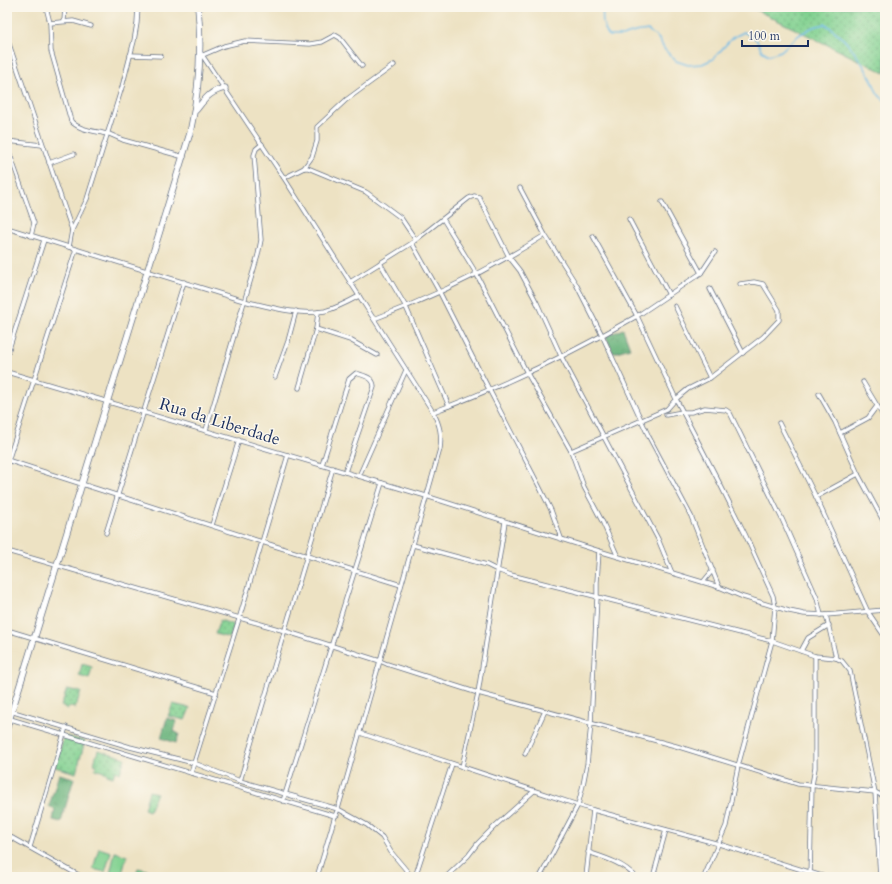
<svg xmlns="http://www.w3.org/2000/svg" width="892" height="884" font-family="Cardo,serif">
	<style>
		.grass { fill: url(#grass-dots); stroke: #4e8078 }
		.forest { fill: url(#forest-crowns); stroke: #42716c }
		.garden { fill: #82d191; stroke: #4e8078 }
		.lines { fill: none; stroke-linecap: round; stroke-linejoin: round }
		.stream { stroke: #6ebbe8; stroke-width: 1.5 }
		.street-casing { stroke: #646e81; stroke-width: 5 }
		.secondary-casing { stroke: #646e81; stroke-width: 7 }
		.street { stroke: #fff; stroke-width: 3.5 }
		.secondary { stroke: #fff; stroke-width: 5.5 }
		.labels { text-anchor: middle; stroke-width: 3; stroke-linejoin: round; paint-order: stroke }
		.street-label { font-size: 17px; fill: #1b2f5e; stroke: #fbf7ec }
	</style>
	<defs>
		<pattern id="grass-dots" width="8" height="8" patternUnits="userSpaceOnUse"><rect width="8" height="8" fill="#82d191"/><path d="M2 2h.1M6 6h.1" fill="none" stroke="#6aaa7a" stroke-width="1.8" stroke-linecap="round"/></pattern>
		<pattern id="forest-crowns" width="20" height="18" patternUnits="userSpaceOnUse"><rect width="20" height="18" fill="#69b37b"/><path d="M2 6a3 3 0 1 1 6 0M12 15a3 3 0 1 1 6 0" fill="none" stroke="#569268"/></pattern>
	</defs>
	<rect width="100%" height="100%" fill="#fbf7ec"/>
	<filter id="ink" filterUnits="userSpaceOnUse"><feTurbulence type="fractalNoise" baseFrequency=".025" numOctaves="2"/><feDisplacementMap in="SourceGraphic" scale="8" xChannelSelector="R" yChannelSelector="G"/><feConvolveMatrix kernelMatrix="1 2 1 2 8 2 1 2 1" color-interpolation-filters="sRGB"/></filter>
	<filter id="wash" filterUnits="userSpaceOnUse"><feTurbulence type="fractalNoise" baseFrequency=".012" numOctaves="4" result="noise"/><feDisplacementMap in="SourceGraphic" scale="16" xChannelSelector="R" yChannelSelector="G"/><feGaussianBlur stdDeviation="0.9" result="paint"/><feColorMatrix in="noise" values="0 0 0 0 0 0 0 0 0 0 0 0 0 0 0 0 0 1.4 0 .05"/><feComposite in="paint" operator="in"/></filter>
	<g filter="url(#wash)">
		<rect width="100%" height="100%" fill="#ede2c3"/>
		<g class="grass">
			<polygon points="750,7 885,7 885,73"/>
			<polygon points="220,620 234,625 230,638 215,634"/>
			<polygon points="82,664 92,667 89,679 79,676"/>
			<polygon points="67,689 81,692 75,708 70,707 68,709 61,706"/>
			<polygon points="173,704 190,708 185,720 168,716"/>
			<polygon points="64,736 85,741 76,773 55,767"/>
			<polygon points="98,750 125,758 120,773 115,771 113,777 107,775 107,773 95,769 97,765 94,764"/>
			<polygon points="149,791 157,793 149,811 144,809"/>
		</g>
		<g class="forest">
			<polygon points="623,329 630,348 613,353 606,336"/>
			<polygon points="167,718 177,721 174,731 179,734 176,743 161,738"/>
			<polygon points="59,774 74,778 61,822 53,820 55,810 49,806"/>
		</g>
		<g class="garden">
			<polygon points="99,848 111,852 105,872 93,869"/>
			<polygon points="115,852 127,856 121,877 110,874"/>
			<polygon points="138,868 151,871 149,877 136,877"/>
		</g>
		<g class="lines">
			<path class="stream" d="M 603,7 C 602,19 602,26 609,36 L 622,36 L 635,32 L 648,30 L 658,38 L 665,50 L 676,61 L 688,65 L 702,64 L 713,59 L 732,38 L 744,32 L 756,39 L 762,51 L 769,55 L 781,51 L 799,35 L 813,27 L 825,24 C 846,37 860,59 872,80 C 876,89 876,95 885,100"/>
		</g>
	</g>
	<g filter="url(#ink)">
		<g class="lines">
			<g class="street-casing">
				<g id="street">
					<path d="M 46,7 L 50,23 L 51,51 L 71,121 C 78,130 96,131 107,134"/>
					<polyline points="64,21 65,7"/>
					<polyline points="50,23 73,21 91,26"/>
					<polyline points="7,38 72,230 69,247"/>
					<path d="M 200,52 L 284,178 L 433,412 C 440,425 442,435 440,449 L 338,809 L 335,816 L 317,877"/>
					<polyline points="130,55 161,56"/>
					<polyline points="203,55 224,46 245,41 310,44 322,42 335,35 340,38 362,66"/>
					<polyline points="107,133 123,140 184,157"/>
					<polyline points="7,141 42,145"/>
					<polyline points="7,146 34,223 31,236"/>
					<polyline points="49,163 74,154"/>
					<polyline points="304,168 312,157 317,141 317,127 346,100 394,65"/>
					<polyline points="284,178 304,168 308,168 366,192 401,218 415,239"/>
					<polyline points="520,188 545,235 576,284 602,335 649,437 691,516 719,587"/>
					<polyline points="662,202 701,273"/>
					<polyline points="443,219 476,273 527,373 571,451 584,487 603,523 618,557"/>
					<polyline points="629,219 669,295"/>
					<path d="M 7,228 L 244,301 C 270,307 299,316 325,311 C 337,308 348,302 359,296"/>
					<polyline points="72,230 87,199 122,87 134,41 137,23 138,7"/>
					<polyline points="593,236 637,316 701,273 715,252"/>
					<polyline points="412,243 440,293 478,368 539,486 551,510 561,538"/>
					<polyline points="380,263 406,307 449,406"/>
					<polyline points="350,282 412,243 469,198 474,196 479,197 509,257 520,271 537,303 561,356 658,539 672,573"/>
					<polyline points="710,289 743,353"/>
					<polyline points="675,306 710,378"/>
					<path d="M 374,319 C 434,297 491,269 545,235"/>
					<polyline points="316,329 350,340 377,355"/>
					<polyline points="7,355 44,240"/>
					<polyline points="7,372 426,496 599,551 719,587 743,597 789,611 804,614 826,615 885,610"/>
					<polyline points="275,377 288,341 296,311"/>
					<polyline points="863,382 885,419"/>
					<polyline points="299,388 316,329 318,312"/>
					<polyline points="819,394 835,422 858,474 885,524"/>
					<path d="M 433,412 C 504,386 572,353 637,316 L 676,399 L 720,484 L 745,534 L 773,596 L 775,607 L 772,641 L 738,766 L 726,826 L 704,877"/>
					<polyline points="666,415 682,412 691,412 705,408 726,410 730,413 782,519 817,598 821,615"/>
					<polyline points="779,423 816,497 868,612 885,637"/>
					<polyline points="206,430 258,255 261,240 254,155 256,149 262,144"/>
					<polyline points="840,433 868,418 877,406"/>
					<polyline points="571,451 667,409 676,399 688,389 710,378 763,337 779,320 779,310 763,284 754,282 740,284"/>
					<polyline points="7,460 262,542 401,585"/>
					<polyline points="7,464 76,249"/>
					<path d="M 322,465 L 349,379 L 356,373 C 364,376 374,377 374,387 L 345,472"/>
					<polyline points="359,476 406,370"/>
					<polyline points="816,497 858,474"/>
					<polyline points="212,525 239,440"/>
					<polyline points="106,533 184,282"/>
					<polyline points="413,545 487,565 497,570 511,575 772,641 815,656 836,658 842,661 850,671 875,792 880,877"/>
					<polyline points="7,551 285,631 380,661 387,664 478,693 676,746 798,784 875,792 885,797"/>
					<polyline points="703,582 713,570"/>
					<polyline points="826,615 836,658"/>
					<polyline points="7,630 216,693"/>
					<polyline points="801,651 808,638 829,625"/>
					<polyline points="7,710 130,747 194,763 240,781 338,809 367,825 382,837 391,852 412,877"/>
					<polyline points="7,718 335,816 337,815"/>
					<polyline points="360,733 593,810 719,844 825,877"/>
					<polyline points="525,754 545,711"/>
					<polyline points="462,767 478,693 505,522"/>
					<polyline points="191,773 194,763 239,619 288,455"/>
					<polyline points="240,781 333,468"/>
					<polyline points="283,801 382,483"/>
					<polyline points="7,835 82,877"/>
					<polyline points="30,847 66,727"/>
					<path d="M 588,852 C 606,858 623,863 636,877"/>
					<polyline points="415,877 452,764"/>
					<polyline points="446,877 468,856 478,843 496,825 534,791"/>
					<polyline points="540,877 578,805 583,785 587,764 591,724 597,597 597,582 599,551"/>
					<polyline points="586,877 593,810"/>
					<polyline points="653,877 666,830"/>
					<polyline points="810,877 812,785 815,768 815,656"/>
				</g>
			</g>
			<g class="secondary-casing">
				<g id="secondary">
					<path d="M 196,110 C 205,99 210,91 225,88"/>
					<path d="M 7,727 L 190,133 C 199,92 202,49 198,7"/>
				</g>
			</g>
			<use href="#street" class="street"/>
			<use href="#secondary" class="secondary"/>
		</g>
	</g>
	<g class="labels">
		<g class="street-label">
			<text transform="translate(220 421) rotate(17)" y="6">Rua da Liberdade</text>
		</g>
	</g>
	<rect width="892" height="884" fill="none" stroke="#fbf7ec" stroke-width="24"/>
	<path d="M742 40v6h66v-6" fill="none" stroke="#1b2f5e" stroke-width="2"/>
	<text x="748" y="40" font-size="12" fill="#1b2f5e" stroke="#fbf7ec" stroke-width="3" paint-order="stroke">100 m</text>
</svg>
